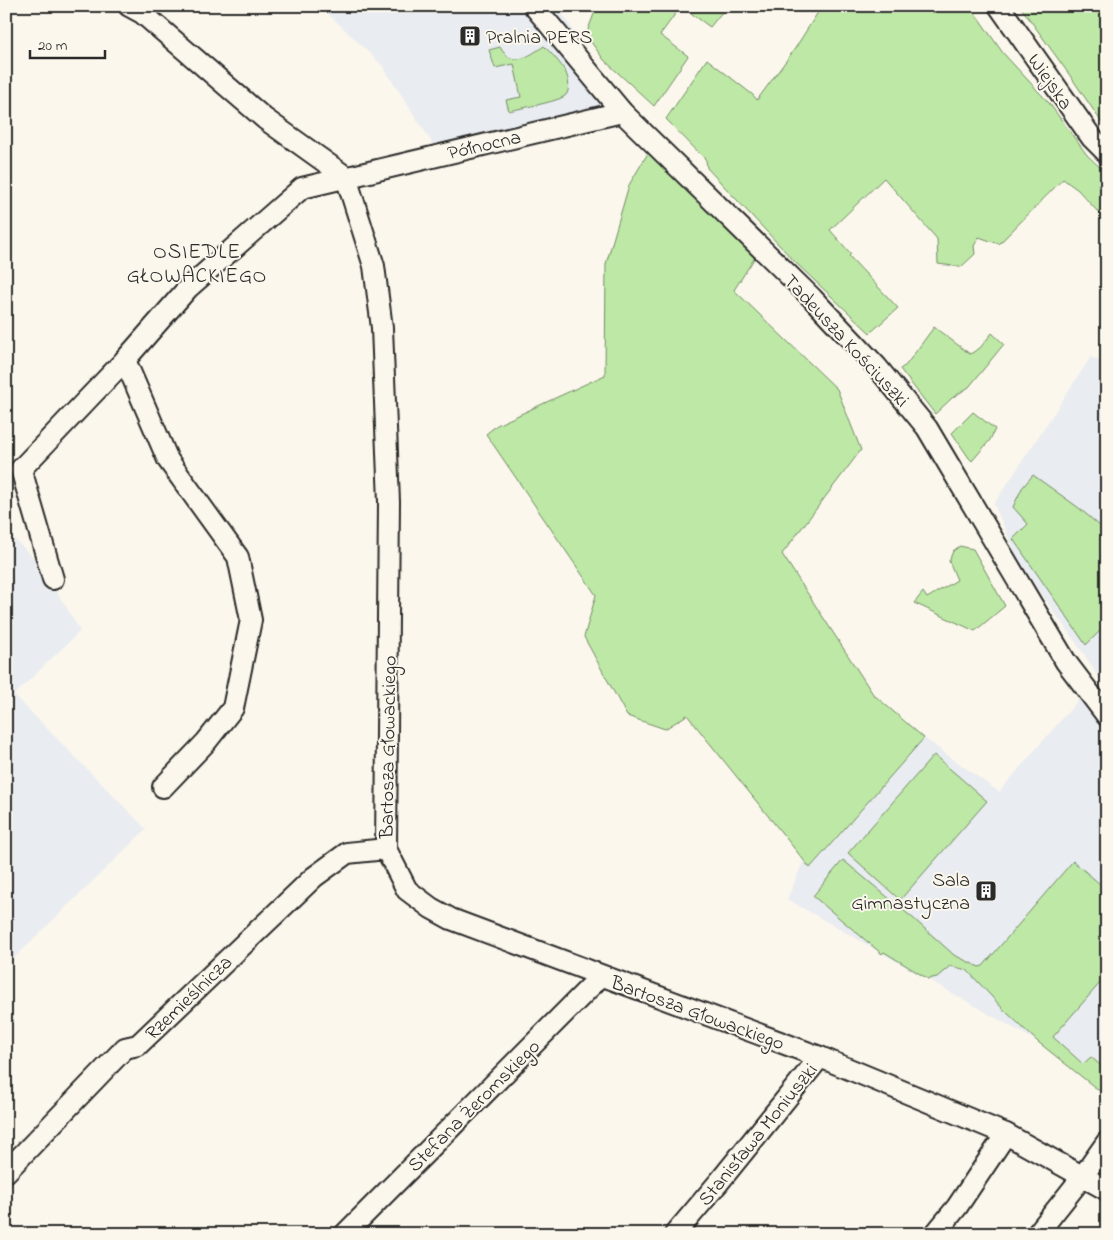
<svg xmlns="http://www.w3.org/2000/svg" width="1113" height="1240" font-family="'Indie Flower',sans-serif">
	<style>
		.built { fill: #e9ecf0 }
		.green { fill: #bde8a5; stroke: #748a68 }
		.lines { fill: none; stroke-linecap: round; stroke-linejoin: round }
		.street-casing { stroke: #2b2b2b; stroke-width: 24 }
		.street { stroke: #fbf7ec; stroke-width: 20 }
		.labels { text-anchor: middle; stroke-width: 4; stroke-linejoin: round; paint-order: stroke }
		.poi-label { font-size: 20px; fill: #2b2b2b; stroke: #fbf7ec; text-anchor: start }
		.street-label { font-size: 20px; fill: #2b2b2b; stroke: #fbf7ec }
		.neighbourhood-label { font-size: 21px; letter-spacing: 1px; fill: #2b2b2b; stroke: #fbf7ec }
	</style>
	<rect width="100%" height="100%" fill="#fbf7ec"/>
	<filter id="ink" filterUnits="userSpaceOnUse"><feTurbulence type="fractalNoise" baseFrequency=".02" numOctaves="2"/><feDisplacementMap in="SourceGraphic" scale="10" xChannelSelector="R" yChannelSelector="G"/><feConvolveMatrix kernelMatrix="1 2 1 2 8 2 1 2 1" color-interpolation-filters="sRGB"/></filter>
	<g filter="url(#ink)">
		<g class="built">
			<polygon points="320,6 558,6 622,112 440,155 382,65"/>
			<polygon points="1091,357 1107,364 1107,691 1084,654 1037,588 1016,554 994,504"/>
			<polygon points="6,531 35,559 65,605 80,631 14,695 146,829 6,966"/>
			<polygon points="1087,690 1107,716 1107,1096 1038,1042 787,899 804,860 811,868 924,738 999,792"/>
		</g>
		<g class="green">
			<polygon points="597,6 727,6 710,27 681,6 660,35 688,56 654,106 604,60 586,35"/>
			<polygon points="822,6 970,6 1003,53 1049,103 1087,155 1107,174 1107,222 1078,190 1063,179 999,244 979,237 974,246 975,254 961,267 938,264 937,239 884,178 830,230 851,254 849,256 898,308 870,333 796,263 707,168 706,160 666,119 707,59 753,95 757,100 794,50"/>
			<polygon points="1020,6 1107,6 1107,130 1071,77"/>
			<path d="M 544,46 C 552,54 561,63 566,73 C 569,79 570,90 566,95 C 559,102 520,108 509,111 L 506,100 L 521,97 L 514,64 L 495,68 L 489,50 L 500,47 C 512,69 529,56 544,46 Z"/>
			<polygon points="654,143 761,248 734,290 837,389 861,450 782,554 873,694 924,738 810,868 687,715 665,729 627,716 584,637 596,595 486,434 497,425 605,375 606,264 629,185"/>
			<polygon points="934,327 970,354 980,348 992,333 1004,344 969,387 952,398 935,414 900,369 906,365"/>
			<polygon points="973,412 995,429 990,440 972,461 969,458 952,433"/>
			<polygon points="1033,475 1079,508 1107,532 1107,624 1086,645 1013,539 1028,524 1013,507 1022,488"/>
			<polygon points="960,546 973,549 1005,606 975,631 914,603 923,592 927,598 957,580 949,561 953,551"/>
			<polygon points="934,755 987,801 900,900 848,853"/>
			<polygon points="843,860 914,919 954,955 979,967 983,966 1073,861 1107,890 1107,931 1100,939 1107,945 1107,975 1053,1037 1083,1064 1091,1057 1107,1071 1107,1097 1038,1042 1004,1010 967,970 950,966 937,977 928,979 884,952 882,954 813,896"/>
		</g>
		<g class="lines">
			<g class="street-casing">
				<g id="street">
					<polyline points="129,6 142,13 265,119 346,177 374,266 382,328 389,502 386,849 407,890 431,908 451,919 820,1057 1006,1134 1107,1190"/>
					<polyline points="534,6 622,112 812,298 877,367 927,428 1066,662 1107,716"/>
					<polyline points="999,6 1092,138 1107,153"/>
					<polyline points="53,579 21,469 125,360"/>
					<polyline points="163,787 206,742 233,708 251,620 238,557 168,460 125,360 188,288 302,188 622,112"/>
					<polyline points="6,1172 125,1048 138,1045 314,877 347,853 386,849"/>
					<polyline points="345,1234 601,976"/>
					<polyline points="675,1234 719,1182 820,1057"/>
					<polyline points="935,1234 957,1207 1006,1134"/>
					<polyline points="1037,1234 1083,1176 1107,1142"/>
				</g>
			</g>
			<use href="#street" class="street"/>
		</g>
	</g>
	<defs>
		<g id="building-square" transform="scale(1.125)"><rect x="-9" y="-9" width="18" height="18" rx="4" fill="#2b2b2b" stroke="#fbf7ec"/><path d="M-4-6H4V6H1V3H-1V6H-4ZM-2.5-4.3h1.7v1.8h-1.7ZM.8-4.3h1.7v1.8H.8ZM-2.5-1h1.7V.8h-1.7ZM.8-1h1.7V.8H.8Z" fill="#fff"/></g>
	</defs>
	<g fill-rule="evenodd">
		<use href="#building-square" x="470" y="36"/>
		<use href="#building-square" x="986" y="891"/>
	</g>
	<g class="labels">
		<g class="poi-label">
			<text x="486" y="43">Pralnia PERS</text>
			<text x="970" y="886" text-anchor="end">Sala<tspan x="970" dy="23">Gimnastyczna</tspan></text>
		</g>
		<g class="street-label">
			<text transform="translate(1051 81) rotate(55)" y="7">Wiejska</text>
			<text transform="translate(484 144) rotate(-13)" y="7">Północna</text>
			<text transform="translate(847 340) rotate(47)" y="7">Tadeusza Kościuszki</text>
			<text transform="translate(387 747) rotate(-89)" y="7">Bartosza Głowackiego</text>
			<text transform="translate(188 997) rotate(-44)" y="7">Rzemieślnicza</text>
			<text transform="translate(698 1012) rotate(20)" y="7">Bartosza Głowackiego</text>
			<text transform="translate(473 1105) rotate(-45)" y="7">Stefana Żeromskiego</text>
			<text transform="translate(757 1134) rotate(-51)" y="7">Stanisława Moniuszki</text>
		</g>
		<g class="neighbourhood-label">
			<text x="197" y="258">OSIEDLE<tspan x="197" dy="24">GŁOWACKIEGO</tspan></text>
		</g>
	</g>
	<rect width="1113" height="1240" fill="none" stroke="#fbf7ec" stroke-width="25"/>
	<rect x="12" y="12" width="1088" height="1215" fill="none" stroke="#2b2b2b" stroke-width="2" filter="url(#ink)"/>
	<path d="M30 50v8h75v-8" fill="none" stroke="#2b2b2b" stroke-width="2.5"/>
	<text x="38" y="50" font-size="15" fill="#2b2b2b" stroke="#fbf7ec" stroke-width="4" paint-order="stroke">20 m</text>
</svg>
